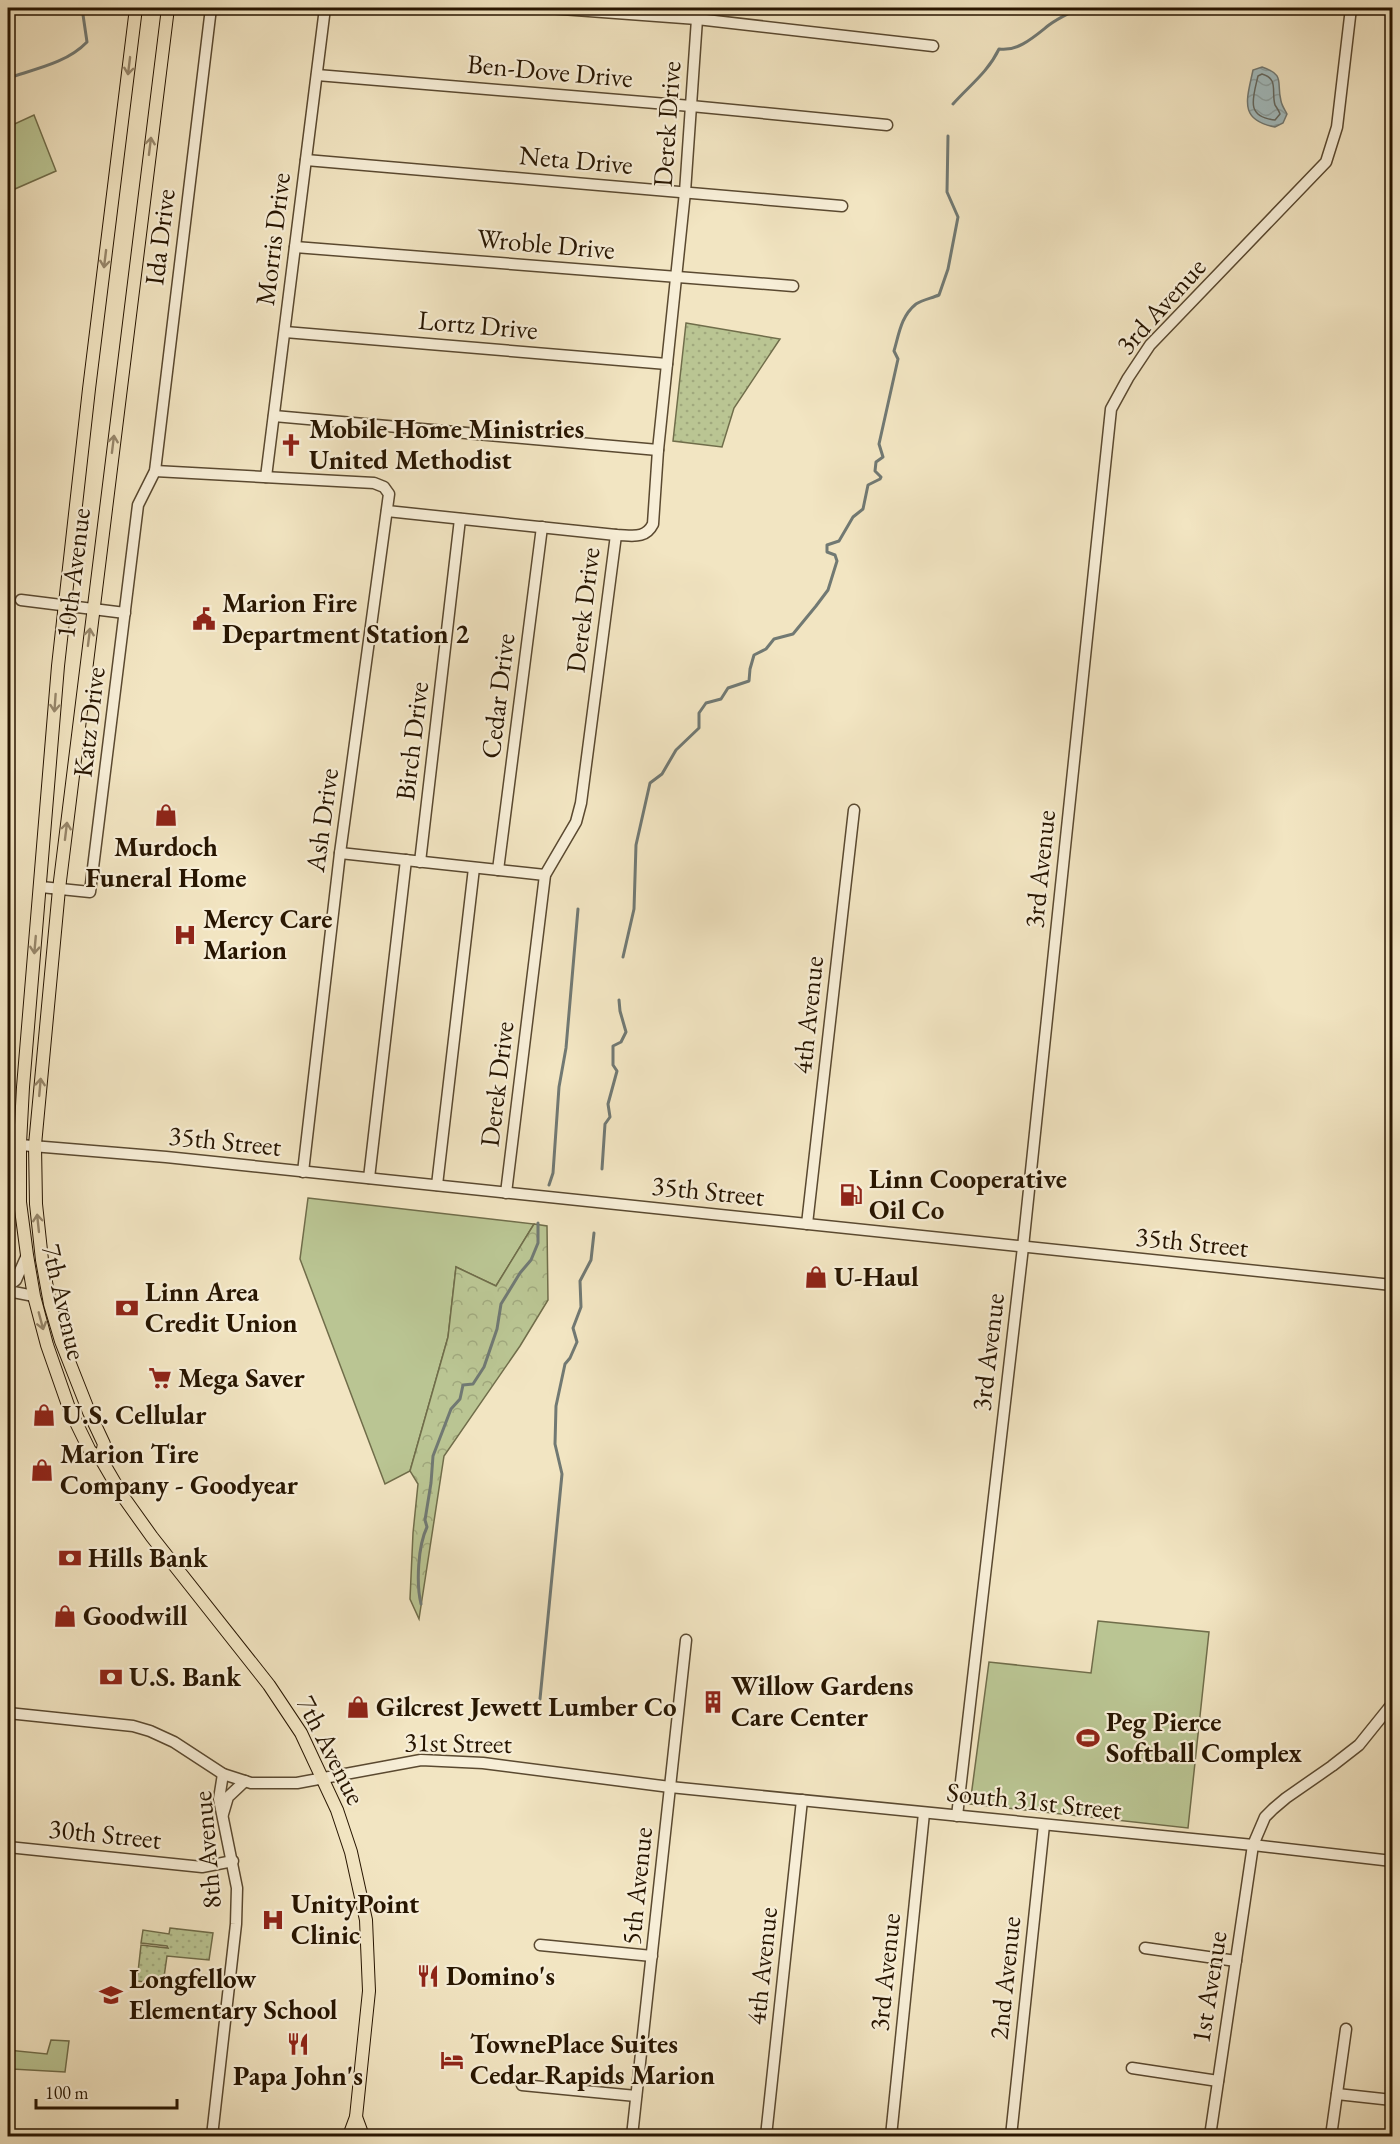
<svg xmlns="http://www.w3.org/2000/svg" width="1400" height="2144" font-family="'EB Garamond',serif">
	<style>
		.green { fill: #bac593; stroke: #706d4a; stroke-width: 1.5 }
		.forest { fill: url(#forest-crowns); stroke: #706d4a; stroke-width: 1.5 }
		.park { fill: url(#park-dots); stroke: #706d4a; stroke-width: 1.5 }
		.water { fill: url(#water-waves); stroke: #717973; stroke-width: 1.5 }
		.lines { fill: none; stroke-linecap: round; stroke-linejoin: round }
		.shore { stroke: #646860; stroke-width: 1.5 }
		.stream { stroke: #717973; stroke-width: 3 }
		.minor-casing { stroke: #5a4930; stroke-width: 13 }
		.major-casing { stroke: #271500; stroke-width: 14 }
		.minor { stroke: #f7eed7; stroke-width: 10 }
		.major { stroke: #f2e5c2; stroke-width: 12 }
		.oneway { stroke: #97876b }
		.labels { text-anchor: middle; stroke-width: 4.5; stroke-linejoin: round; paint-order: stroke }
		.street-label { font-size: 27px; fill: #271500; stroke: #f7eed7 }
		.poi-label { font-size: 27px; font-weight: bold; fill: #271500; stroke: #f7eed7; text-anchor: start }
	</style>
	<defs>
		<pattern id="forest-crowns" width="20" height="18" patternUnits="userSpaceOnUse" patternTransform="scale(1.5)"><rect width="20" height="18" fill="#bac593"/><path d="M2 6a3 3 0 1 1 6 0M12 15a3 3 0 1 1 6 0" fill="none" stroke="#a0a87d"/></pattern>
		<pattern id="park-dots" width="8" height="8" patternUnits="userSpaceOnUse" patternTransform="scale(1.5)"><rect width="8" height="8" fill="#bac593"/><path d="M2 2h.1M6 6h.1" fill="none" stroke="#a0a87d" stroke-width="1.8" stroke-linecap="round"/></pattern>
		<pattern id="water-waves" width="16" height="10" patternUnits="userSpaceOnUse" patternTransform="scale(1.5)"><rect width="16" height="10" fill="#a2bcbf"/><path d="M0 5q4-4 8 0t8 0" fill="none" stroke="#8ca1a2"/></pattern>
	</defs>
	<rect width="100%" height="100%" fill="#f2e5c2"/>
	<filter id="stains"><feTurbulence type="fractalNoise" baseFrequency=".00333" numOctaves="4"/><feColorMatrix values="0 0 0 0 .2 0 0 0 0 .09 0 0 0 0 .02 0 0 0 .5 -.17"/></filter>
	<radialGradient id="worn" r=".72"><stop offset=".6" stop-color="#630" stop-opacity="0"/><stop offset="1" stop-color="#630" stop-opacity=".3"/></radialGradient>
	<g class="green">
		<polygon points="34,115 56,171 8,192 8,127"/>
		<polygon points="308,1198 534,1224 496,1286 456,1267 448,1337 410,1471 385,1484 300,1259"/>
		<polygon points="1098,1621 1209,1632 1188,1828 970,1804 989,1662 1091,1673"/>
		<polygon points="51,2040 69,2041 65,2072 12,2069 8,2116 8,2050 47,2054"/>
	</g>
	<polygon class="forest" points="534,1224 547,1226 548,1300 520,1346 444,1456 419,1619 410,1599 413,1533 418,1484 410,1471 448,1337 456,1267 496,1286"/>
	<g class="park">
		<polygon points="686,323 780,339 734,408 722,447 673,441"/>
		<polygon points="170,1928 213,1933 209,1960 167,1956 163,1984 137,1981 141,1945 168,1948 167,1946 141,1943 143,1930 169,1934"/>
	</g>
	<path class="water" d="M 1262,67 C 1286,75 1276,82 1281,101 C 1282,106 1285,110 1287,114 L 1283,123 L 1275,127 C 1238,120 1247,99 1253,70 Z"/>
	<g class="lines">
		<path class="shore" d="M 1262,74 C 1279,79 1271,91 1275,105 C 1277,108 1279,111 1280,114 L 1275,120 C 1245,117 1253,98 1258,76 Z"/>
		<g class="stream">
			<path d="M 8,78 C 35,69 67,63 87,42 L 82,8"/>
			<path d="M 953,104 C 970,85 988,72 999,49 C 1018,52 1035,36 1049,25 C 1058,18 1070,13 1079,8"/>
			<path d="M 623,957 L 634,909 L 636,845 L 650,783 L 662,774 L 676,750 L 699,728 L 699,713 L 706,703 L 721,699 L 728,688 L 749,681 L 750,669 L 754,655 L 766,649 L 774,639 L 793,634 L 816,606 L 828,590 L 837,561 L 835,555 L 827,552 L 827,545 L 839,541 L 853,517 L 863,509 L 868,485 L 880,479 L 881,477 L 875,471 L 876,462 L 883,457 L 879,444 L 898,359 L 894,351 C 899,334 901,316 916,304 C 922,300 932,298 939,295 L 948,269 L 958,217 L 947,192 L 948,136"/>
			<polyline points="602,1169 605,1124 610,1117 608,1104 617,1071 613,1065 613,1046 621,1042 626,1032 620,1011 619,1000"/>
			<polyline points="549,1185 553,1173 559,1087 566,1048 578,909"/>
			<path d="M 421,1604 C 416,1583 418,1546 427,1527 L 425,1520 L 431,1483 L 433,1456 L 451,1409 L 460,1399 L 463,1385 L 473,1384 L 484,1367 L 497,1329 L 501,1304 L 520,1273 L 531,1260 L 538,1243 L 538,1223"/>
			<polyline points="540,1699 562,1474 555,1444 556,1406 565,1364 570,1358 577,1342 573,1328 581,1307 580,1281 591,1260 594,1233"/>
		</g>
		<g class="minor-casing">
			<g id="minor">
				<polyline points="548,8 697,19 933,46"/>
				<polyline points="317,75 691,106 887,125"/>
				<polyline points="306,160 842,206"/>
				<polyline points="295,247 793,286"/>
				<polyline points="285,332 667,364"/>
				<polyline points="274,416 658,450"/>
				<polyline points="155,471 374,483 384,487 389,494 340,853 303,1172"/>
				<polyline points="266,477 325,8"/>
				<path d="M 387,511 L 616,535 C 631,535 645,540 653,524 L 658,450 L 685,192 L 697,19"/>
				<polyline points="21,600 125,613"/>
				<polyline points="340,853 545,875"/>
				<polyline points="420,862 460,519"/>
				<polyline points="498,870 542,527"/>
				<polyline points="41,887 90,892 138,505 155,471 211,8"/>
				<polyline points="8,1144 166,1157 1392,1285"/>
				<polyline points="369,1178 406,860"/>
				<polyline points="437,1185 474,868"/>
				<polyline points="506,1193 545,875 576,822 581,803 616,535"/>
				<polyline points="807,1224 854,810"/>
				<polyline points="8,1286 16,1280 27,1255"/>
				<polyline points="8,1291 34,1296"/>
				<polyline points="8,1713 133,1726 150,1731 174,1742 223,1774 251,1783 297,1783 421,1760 483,1763 670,1787 1253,1845 1392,1861"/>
				<polyline points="223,1814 228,1797 245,1781"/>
				<polyline points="957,1816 1023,1247 1111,409 1128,378 1150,345 1326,162 1337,127 1351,8"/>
				<polyline points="8,1847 202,1867 233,1861"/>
				<polyline points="540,1945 652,1956"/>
				<polyline points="1145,1948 1236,1961"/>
				<polyline points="1132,2068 1218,2081"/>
				<polyline points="522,2085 636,2096"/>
				<polyline points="1337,2094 1392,2100"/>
				<polyline points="212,2136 236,1924 237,1888 219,1799 223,1774"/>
				<polyline points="632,2136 686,1640"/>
				<polyline points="766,2136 802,1800"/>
				<polyline points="891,2136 924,1813"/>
				<polyline points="1011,2136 1044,1825"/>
				<polyline points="1210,2136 1253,1845 1265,1817 1273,1809 1286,1798 1332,1766 1359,1745 1392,1704"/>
				<polyline points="1331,2136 1346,2029"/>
			</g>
		</g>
		<g class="major-casing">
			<g id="major">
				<polyline points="136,8 89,389 58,666 23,1087 20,1144 20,1202 27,1255 34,1296 47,1345 69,1408 90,1451 101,1459 122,1495 152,1537 269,1685 301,1733 337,1810 351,1852 366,1920 369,1991 356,2117 349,2136"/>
				<polyline points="101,1459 104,1444 89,1412 61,1341 50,1304 42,1260 36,1204 35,1145 59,889 168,8"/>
				<polyline points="356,2117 363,2136"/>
			</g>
		</g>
		<use href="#minor" class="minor"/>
		<use href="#major" class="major"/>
	</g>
	<defs><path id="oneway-shaft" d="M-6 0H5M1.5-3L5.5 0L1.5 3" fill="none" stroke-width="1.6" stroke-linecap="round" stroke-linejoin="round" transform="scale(1.5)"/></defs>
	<g class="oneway">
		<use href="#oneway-shaft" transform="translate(129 66) rotate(97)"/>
		<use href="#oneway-shaft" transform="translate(150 146) rotate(-83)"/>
		<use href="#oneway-shaft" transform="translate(105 259) rotate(97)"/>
		<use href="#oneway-shaft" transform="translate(113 444) rotate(-83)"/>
		<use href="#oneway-shaft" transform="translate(89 637) rotate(-83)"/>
		<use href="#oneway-shaft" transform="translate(55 703) rotate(94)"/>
		<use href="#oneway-shaft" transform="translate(66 831) rotate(-83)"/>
		<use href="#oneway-shaft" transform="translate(35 945) rotate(95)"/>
		<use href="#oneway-shaft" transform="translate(40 1087) rotate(-85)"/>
		<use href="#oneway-shaft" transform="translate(38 1223) rotate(-96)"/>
		<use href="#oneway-shaft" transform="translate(41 1321) rotate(75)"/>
	</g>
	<defs>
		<g id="church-bare" transform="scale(1.8)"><path d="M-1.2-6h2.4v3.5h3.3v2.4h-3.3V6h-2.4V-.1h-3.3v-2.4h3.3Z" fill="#8f2418" stroke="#f7eed7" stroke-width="2.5" paint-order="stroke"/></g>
		<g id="civic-bare" transform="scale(1.8)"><path d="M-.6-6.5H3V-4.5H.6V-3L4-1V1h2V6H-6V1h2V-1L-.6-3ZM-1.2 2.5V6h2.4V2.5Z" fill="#8f2418" stroke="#f7eed7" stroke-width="2.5" paint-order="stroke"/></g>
		<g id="shop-bare" transform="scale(1.8)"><path d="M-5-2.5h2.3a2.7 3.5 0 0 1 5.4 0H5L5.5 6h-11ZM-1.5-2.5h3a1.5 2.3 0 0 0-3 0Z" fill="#8f2418" stroke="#f7eed7" stroke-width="2.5" paint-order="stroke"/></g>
		<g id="hospital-bare" transform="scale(1.8)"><path d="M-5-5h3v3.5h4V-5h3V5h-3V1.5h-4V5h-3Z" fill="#8f2418" stroke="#f7eed7" stroke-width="2.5" paint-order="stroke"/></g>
		<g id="fuel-bare" transform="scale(1.8)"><path d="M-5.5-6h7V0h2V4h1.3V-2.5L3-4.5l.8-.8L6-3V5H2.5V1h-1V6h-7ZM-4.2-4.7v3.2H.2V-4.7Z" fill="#8f2418" stroke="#f7eed7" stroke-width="2.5" paint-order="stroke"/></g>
		<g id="bank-bare" transform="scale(1.8)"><path d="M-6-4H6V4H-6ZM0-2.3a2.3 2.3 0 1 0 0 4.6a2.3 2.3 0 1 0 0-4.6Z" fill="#8f2418" stroke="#f7eed7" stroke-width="2.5" paint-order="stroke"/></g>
		<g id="supermarket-bare" transform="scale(1.8)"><path d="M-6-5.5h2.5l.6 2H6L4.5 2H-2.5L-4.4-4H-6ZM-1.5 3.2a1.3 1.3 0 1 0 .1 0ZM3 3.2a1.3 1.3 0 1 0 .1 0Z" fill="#8f2418" stroke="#f7eed7" stroke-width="2.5" paint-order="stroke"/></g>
		<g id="building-bare" transform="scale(1.8)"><path d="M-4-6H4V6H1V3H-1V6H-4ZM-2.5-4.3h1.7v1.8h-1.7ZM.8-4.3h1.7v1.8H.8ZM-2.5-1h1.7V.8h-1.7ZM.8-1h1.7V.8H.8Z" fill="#8f2418" stroke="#f7eed7" stroke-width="2.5" paint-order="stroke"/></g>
		<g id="stadium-bare" transform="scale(1.8)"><path d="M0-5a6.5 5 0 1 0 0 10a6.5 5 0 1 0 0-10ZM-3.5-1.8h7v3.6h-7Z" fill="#8f2418" stroke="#f7eed7" stroke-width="2.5" paint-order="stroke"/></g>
		<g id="restaurant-bare" transform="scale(1.8)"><path d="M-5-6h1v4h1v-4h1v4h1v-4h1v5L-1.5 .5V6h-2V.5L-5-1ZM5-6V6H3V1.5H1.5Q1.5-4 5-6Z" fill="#8f2418" stroke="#f7eed7" stroke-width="2.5" paint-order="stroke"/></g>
		<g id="school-bare" transform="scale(1.8)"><path d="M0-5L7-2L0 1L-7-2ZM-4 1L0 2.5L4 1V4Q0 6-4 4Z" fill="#8f2418" stroke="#f7eed7" stroke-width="2.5" paint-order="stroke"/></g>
		<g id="hotel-bare" transform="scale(1.8)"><path d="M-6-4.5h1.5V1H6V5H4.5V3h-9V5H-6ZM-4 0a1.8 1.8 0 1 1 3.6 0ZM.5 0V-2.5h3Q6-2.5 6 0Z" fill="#8f2418" stroke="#f7eed7" stroke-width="2.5" paint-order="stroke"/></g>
	</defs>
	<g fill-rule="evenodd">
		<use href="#church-bare" x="291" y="445"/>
		<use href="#civic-bare" x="204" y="619"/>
		<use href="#shop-bare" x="166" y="815"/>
		<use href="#hospital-bare" x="185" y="935"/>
		<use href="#fuel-bare" x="851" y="1195"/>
		<use href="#shop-bare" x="816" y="1277"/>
		<use href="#bank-bare" x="127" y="1308"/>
		<use href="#supermarket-bare" x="160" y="1378"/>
		<use href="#shop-bare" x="44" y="1415"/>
		<use href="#shop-bare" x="42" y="1470"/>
		<use href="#bank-bare" x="70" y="1558"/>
		<use href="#shop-bare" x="65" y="1616"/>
		<use href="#bank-bare" x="111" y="1677"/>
		<use href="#building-bare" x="713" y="1702"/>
		<use href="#shop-bare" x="358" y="1707"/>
		<use href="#stadium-bare" x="1088" y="1738"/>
		<use href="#hospital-bare" x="273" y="1920"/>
		<use href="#restaurant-bare" x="428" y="1976"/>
		<use href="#school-bare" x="111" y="1995"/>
		<use href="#restaurant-bare" x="298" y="2044"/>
		<use href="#hotel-bare" x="452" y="2060"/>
	</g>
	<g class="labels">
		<g class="street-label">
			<text transform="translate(550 71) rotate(5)" y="9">Ben-Dove Drive</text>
			<text transform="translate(667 124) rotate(-86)" y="9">Derek Drive</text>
			<text transform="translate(576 160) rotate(5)" y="9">Neta Drive</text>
			<text transform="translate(160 237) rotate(-83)" y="9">Ida Drive</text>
			<text transform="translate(273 239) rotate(-83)" y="9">Morris Drive</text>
			<text transform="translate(546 244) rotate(5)" y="9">Wroble Drive</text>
			<text transform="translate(1161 306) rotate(-48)" y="9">3rd Avenue</text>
			<text transform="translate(478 325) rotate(5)" y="9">Lortz Drive</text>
			<text transform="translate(73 573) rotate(-83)" y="9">10th Avenue</text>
			<text transform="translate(583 610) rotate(-83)" y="9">Derek Drive</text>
			<text transform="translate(498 696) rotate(-83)" y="9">Cedar Drive</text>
			<text transform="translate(89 722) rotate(-83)" y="9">Katz Drive</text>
			<text transform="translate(412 741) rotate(-83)" y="9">Birch Drive</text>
			<text transform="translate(322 820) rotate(-82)" y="9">Ash Drive</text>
			<text transform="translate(1040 869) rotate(-84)" y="9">3rd Avenue</text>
			<text transform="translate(808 1015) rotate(-84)" y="9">4th Avenue</text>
			<text transform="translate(497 1084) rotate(-83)" y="9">Derek Drive</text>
			<text transform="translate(225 1141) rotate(6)" y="9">35th Street</text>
			<text transform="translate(708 1191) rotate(6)" y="9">35th Street</text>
			<text transform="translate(1192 1242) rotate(6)" y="9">35th Street</text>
			<text transform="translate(64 1302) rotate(77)" y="9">7th Avenue</text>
			<text transform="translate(988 1352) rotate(-83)" y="9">3rd Avenue</text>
			<text transform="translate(458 1743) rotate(1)" y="9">31st Street</text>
			<text transform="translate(331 1750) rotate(63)" y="9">7th Avenue</text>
			<text transform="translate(1034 1801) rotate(6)" y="9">South 31st Street</text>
			<text transform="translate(105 1834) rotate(6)" y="9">30th Street</text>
			<text transform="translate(207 1850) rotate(-95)" y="9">8th Avenue</text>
			<text transform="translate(637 1886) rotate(-84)" y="9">5th Avenue</text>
			<text transform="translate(762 1966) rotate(-84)" y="9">4th Avenue</text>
			<text transform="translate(885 1972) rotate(-84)" y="9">3rd Avenue</text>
			<text transform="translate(1005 1978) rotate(-84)" y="9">2nd Avenue</text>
			<text transform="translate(1209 1987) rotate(-81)" y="9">1st Avenue</text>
		</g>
		<g class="poi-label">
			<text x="309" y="438">Mobile Home Ministries<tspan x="309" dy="31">United Methodist</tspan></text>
			<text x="222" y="612">Marion Fire<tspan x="222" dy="31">Department Station 2</tspan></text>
			<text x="166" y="856" text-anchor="middle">Murdoch<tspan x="166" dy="31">Funeral Home</tspan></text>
			<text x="203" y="928">Mercy Care<tspan x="203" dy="31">Marion</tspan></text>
			<text x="869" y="1188">Linn Cooperative<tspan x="869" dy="31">Oil Co</tspan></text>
			<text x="834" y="1286">U-Haul</text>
			<text x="145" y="1301">Linn Area<tspan x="145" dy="31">Credit Union</tspan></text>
			<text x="178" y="1387">Mega Saver</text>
			<text x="62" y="1424">U.S. Cellular</text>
			<text x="60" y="1463">Marion Tire<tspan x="60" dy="31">Company - Goodyear</tspan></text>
			<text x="88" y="1567">Hills Bank</text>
			<text x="83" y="1625">Goodwill</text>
			<text x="129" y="1686">U.S. Bank</text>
			<text x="731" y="1695">Willow Gardens<tspan x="731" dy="31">Care Center</tspan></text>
			<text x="376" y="1716">Gilcrest Jewett Lumber Co</text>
			<text x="1106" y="1731">Peg Pierce<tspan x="1106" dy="31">Softball Complex</tspan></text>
			<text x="291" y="1913">UnityPoint<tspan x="291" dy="31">Clinic</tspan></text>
			<text x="446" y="1985">Domino's</text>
			<text x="129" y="1988">Longfellow<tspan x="129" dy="31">Elementary School</tspan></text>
			<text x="470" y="2053">TownePlace Suites<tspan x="470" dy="31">Cedar Rapids Marion</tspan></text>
			<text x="298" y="2085" text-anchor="middle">Papa John's</text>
		</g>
	</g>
	<rect width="1400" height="2144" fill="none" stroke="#f2e5c2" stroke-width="30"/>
	<rect x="9" y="9" width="1382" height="2126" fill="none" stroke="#271500" stroke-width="3"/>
	<rect x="15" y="15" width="1370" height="2114" fill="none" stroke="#271500" stroke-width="1.5"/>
	<path d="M36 2099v9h141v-9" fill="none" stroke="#271500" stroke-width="3"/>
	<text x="45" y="2099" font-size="18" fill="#271500" stroke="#f7eed7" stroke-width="4.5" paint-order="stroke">100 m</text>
	<rect width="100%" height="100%" filter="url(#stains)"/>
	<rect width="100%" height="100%" fill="url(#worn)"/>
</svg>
